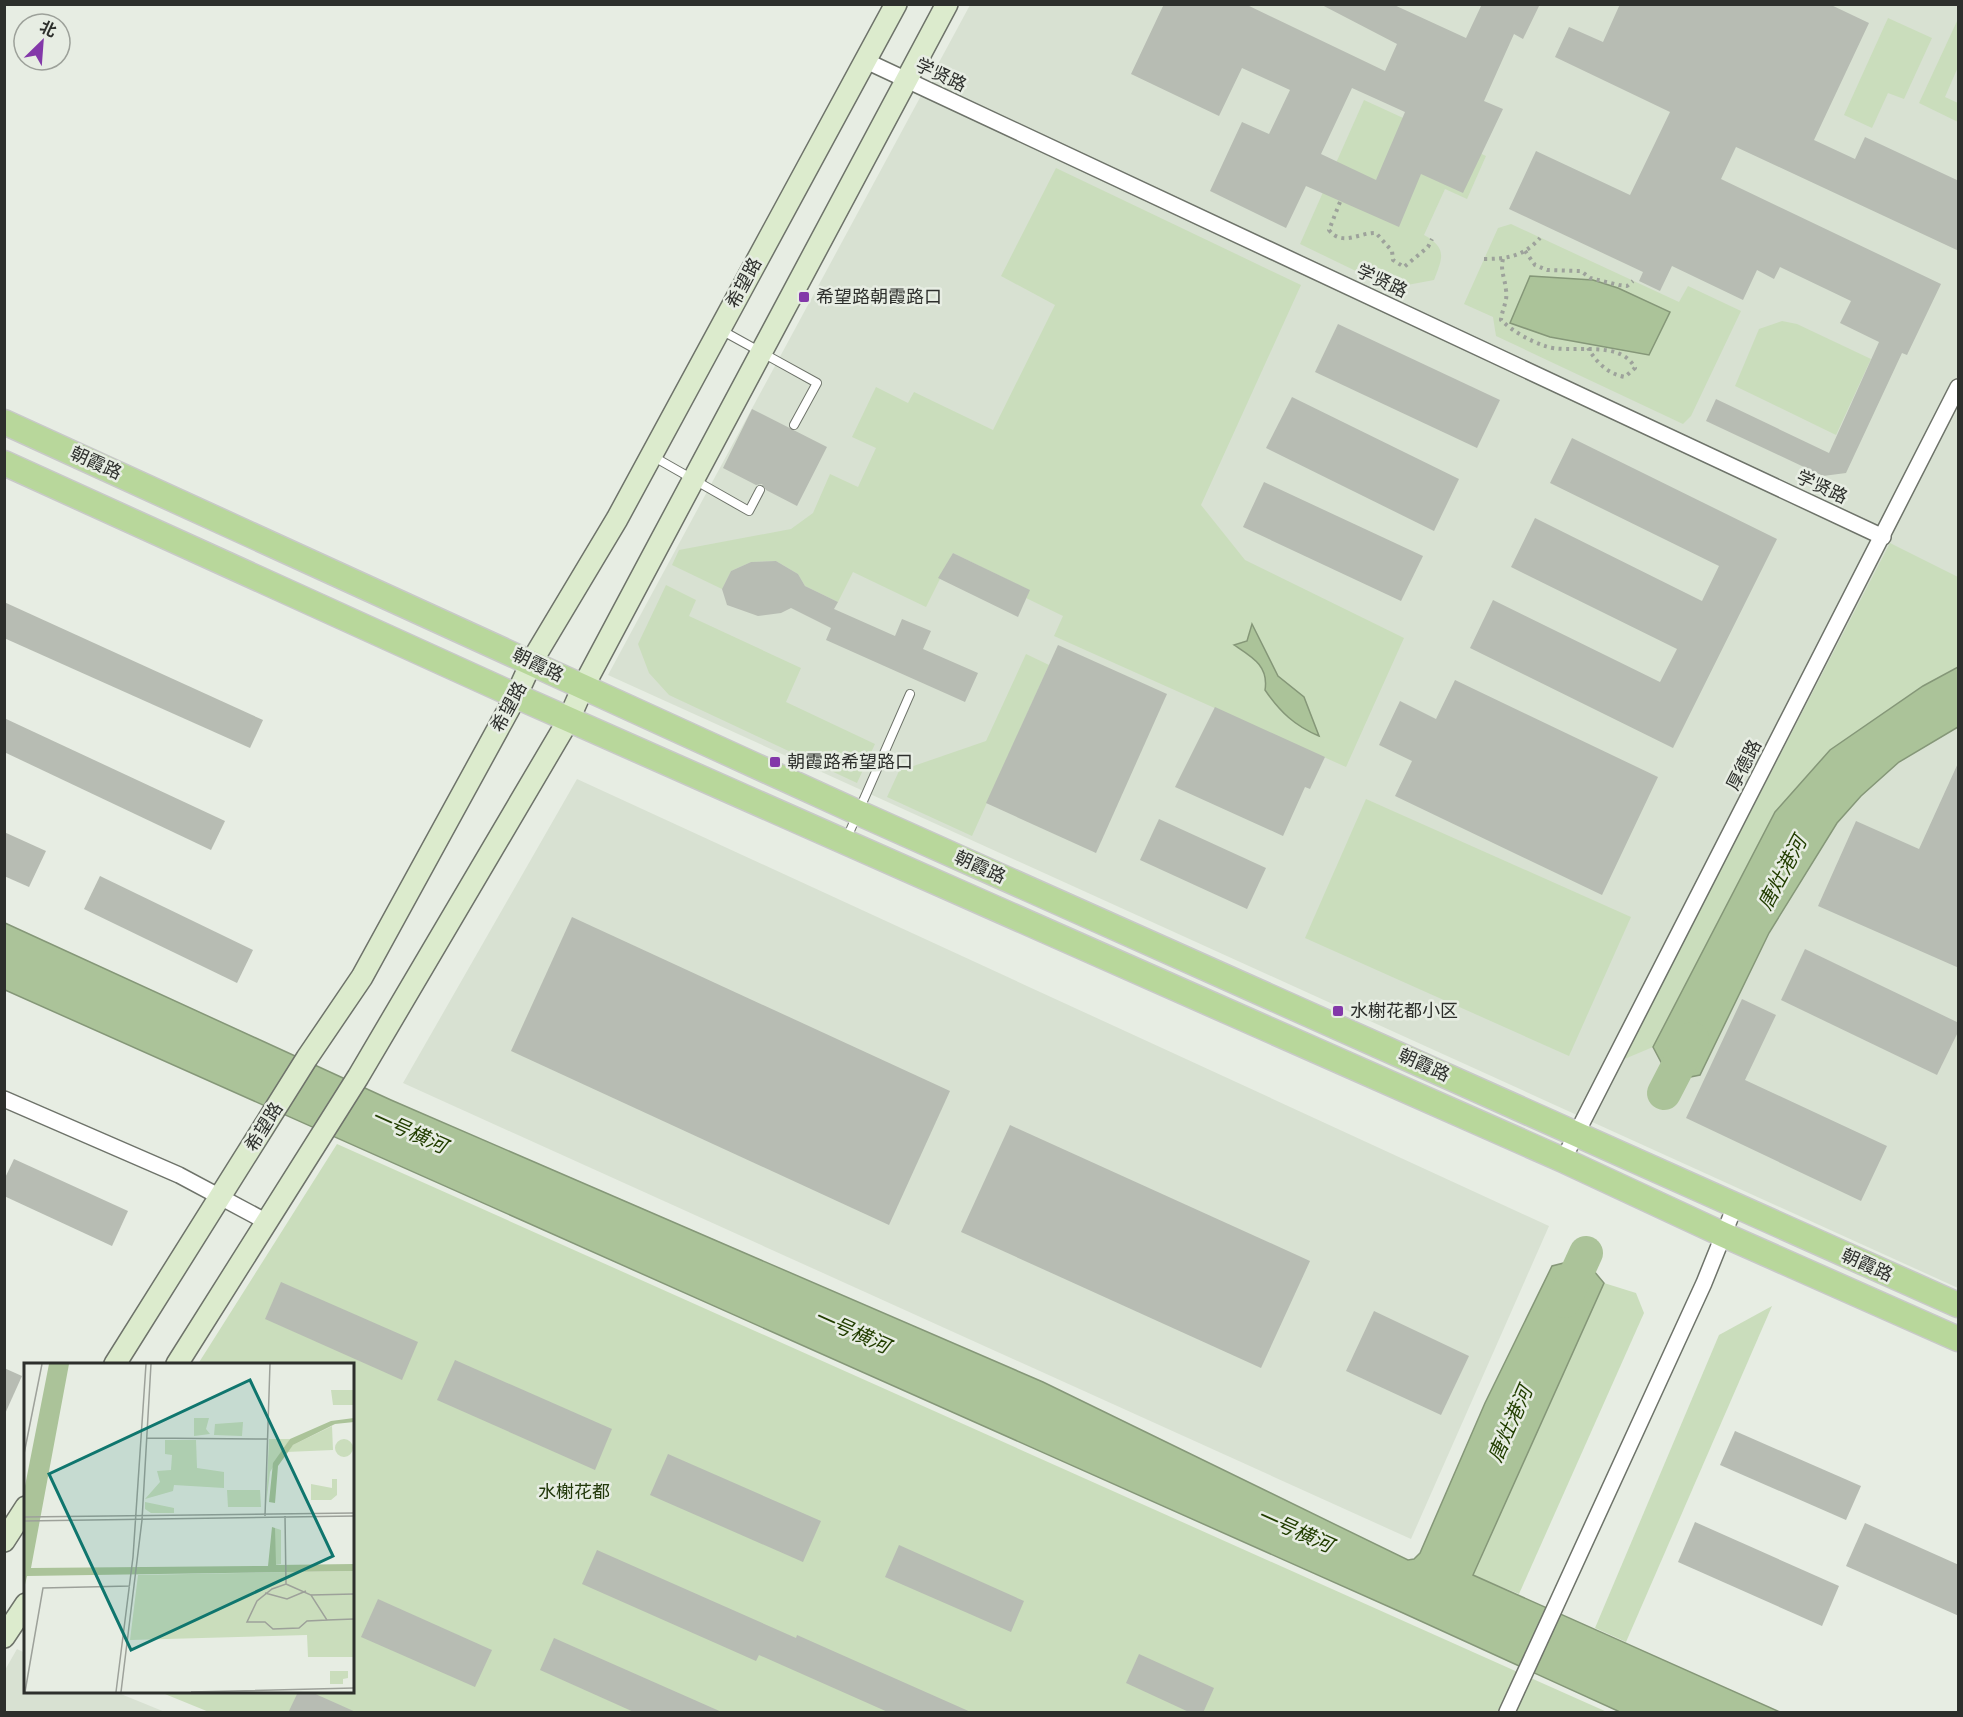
<svg xmlns="http://www.w3.org/2000/svg" width="1963" height="1717" font-family="Montserrat,'Noto Sans SC',sans-serif">
	<style>
		.built { fill: #d8e1d2 }
		.green { fill: #caddbc }
		.water { fill: #abc399; stroke: #859778; stroke-width: 1.5 }
		.lines { fill: none; stroke-linecap: round; stroke-linejoin: round }
		.river { stroke: #abc399; stroke-width: 34 }
		.building { fill: #b7bcb3; fill-rule: evenodd }
		.lane-casing { stroke: #6e736a; stroke-width: 10 }
		.street-casing { stroke: #6e736a; stroke-width: 18 }
		.secondary-casing { stroke: #6e736a; stroke-width: 24 }
		.primary-casing { stroke: #c8c9c8; stroke-width: 27 }
		.path { stroke: #9da29b; stroke-width: 4; stroke-dasharray: 3 4.5; stroke-linecap: butt }
		.lane { stroke: #fff; stroke-width: 8 }
		.street { stroke: #fff; stroke-width: 15 }
		.secondary { stroke: #dcebcd; stroke-width: 21 }
		.primary { stroke: #b8d79b; stroke-width: 24 }
		.poi-dot { fill: #8338a9; stroke: #e7ede3; stroke-width: 2 }
		.labels { text-anchor: middle; stroke-width: 5; stroke-linejoin: round; paint-order: stroke }
		.street-label { font-size: 18px; fill: #2d2f2c; stroke: #e7ede3 }
		.poi-label { font-size: 18px; fill: #2d2f2c; stroke: #e7ede3; text-anchor: start }
		.park-label { font-size: 18px; fill: #22380b; stroke: #e7ede3 }
		.water-label { font-size: 20px; font-style: italic; fill: #223e00; stroke: #e7ede3 }
		.inset-road { fill: none; stroke: #9da19a; stroke-width: 1.5 }
		.view { fill: #0f766e; fill-opacity: 0.15; stroke: #0f766e; stroke-width: 3 }
		.inset-edge { fill: none; stroke: #2d2f2c; stroke-width: 3 }
	</style>
	<rect width="100%" height="100%" fill="#e7ede3"/>
	<g class="built">
		<polygon points="970,5 1958,5 1958,1288 608,675"/>
		<polygon points="577,779 1549,1226 1411,1539 403,1083"/>
		<polygon points="17,1649 25,1653 26,1692 116,1692 165,1712 5,1712 5,1670"/>
	</g>
	<g class="green">
		<polygon points="1888,18 1932,38 1904,99 1888,93 1872,128 1844,115"/>
		<polygon points="1958,19 1958,67 1945,97 1958,103 1958,122 1919,103"/>
		<path d="M 1364,100 L 1486,156 L 1467,199 L 1445,189 L 1424,235 C 1447,248 1443,257 1434,280 L 1391,288 L 1300,244 Z"/>
		<polygon points="1056,168 1301,285 1201,505 1245,560 1404,638 1346,767 1054,636 1063,616 1026,598 1029,590 953,553 926,607 853,572 838,602 805,586 798,574 776,561 751,562 731,571 722,589 672,565 679,550 791,529 813,513 830,474 858,487 876,448 852,437 876,387 908,403 914,392 993,430 1055,305 1001,276"/>
		<polygon points="1511,224 1679,302 1688,286 1741,311 1691,416 1683,424 1496,336 1493,317 1464,304 1498,228"/>
		<polygon points="1782,321 1797,324 1871,359 1836,435 1735,386 1759,329"/>
		<polygon points="1890,543 1958,577 1958,667 1923,686 1830,750 1775,812 1653,1047 1622,1060"/>
		<polygon points="666,585 696,600 689,616 801,668 786,702 875,744 857,783 669,695 649,673 638,644"/>
		<polygon points="1026,654 1049,665 972,836 887,797 899,771 986,741"/>
		<polygon points="1366,799 1631,917 1569,1056 1305,938"/>
		<polygon points="337,1144 1607,1712 209,1712 160,1692 352,1692 352,1364 198,1364"/>
		<polygon points="1604,1283 1636,1293 1644,1313 1519,1594 1472,1575"/>
		<polygon points="1772,1306 1626,1642 1595,1628 1719,1335"/>
	</g>
	<g class="water">
		<polygon points="1530,276 1593,280 1618,288 1670,312 1649,355 1550,337 1510,323"/>
		<path d="M 1252,624 L 1278,676 L 1304,697 L 1319,736 C 1295,726 1280,712 1265,690 C 1269,666 1252,657 1234,645 L 1247,641 Z"/>
		<polygon points="1958,667 1958,727 1899,762 1861,796 1837,823 1769,933 1700,1075 1671,1081 1653,1047 1775,812 1830,750 1923,686"/>
		<polygon points="5,923 391,1100 1043,1382 1408,1560 1414,1559 1420,1553 1485,1403 1552,1266 1583,1258 1604,1283 1473,1575 1780,1712 1620,1712 1403,1613 5,990"/>
	</g>
	<g class="lines">
		<g class="river">
			<polyline points="1664,1093 1692,1039"/>
			<polyline points="1564,1301 1586,1253"/>
		</g>
	</g>
	<g class="building">
		<path d="M 1164,4 L 1245,4 L 1385,71 L 1397,44 L 1320,4 L 1392,4 L 1466,38 L 1482,4 L 1540,4 L 1523,39 L 1514,34 L 1484,101 L 1503,109 L 1463,193 L 1421,174 L 1399,227 L 1306,186 L 1286,228 L 1210,191 L 1242,122 L 1269,134 L 1290,90 L 1242,68 L 1219,116 L 1131,74 ZM 1352,88 L 1405,112 L 1376,180 L 1321,154 Z"/>
		<polygon points="1620,4 1829,4 1869,23 1814,140 1855,159 1865,137 1959,181 1959,251 1736,147 1721,179 1941,284 1907,355 1902,353 1846,473 1823,476 1706,421 1716,399 1829,453 1879,342 1840,323 1851,301 1780,267 1774,279 1757,270 1743,300 1672,266 1660,291 1639,281 1643,272 1509,209 1536,151 1630,195 1670,112 1555,57 1569,27 1603,42"/>
		<polygon points="1338,324 1500,400 1477,448 1315,372"/>
		<polygon points="1292,397 1459,479 1434,531 1266,448"/>
		<polygon points="752,409 827,447 797,506 766,490 762,484 756,485 723,468"/>
		<polygon points="1572,438 1777,539 1673,748 1470,648 1493,600 1660,682 1677,649 1511,567 1535,518 1702,601 1719,566 1550,483"/>
		<polygon points="1264,482 1423,556 1401,601 1243,527"/>
		<polygon points="953,553 1030,590 1018,617 938,578"/>
		<polygon points="776,561 798,574 805,586 838,602 834,609 895,636 902,619 931,631 923,649 978,673 965,702 826,640 831,628 791,608 781,613 758,616 727,605 722,589 731,571 751,562"/>
		<polygon points="4,602 263,720 250,748 4,638"/>
		<polygon points="1058,645 1167,694 1096,853 986,803"/>
		<polygon points="1455,680 1658,777 1602,895 1395,796 1412,761 1379,745 1400,701 1436,719"/>
		<polygon points="1215,707 1325,757 1310,789 1305,787 1283,836 1175,787"/>
		<polygon points="4,718 225,821 211,850 4,752"/>
		<polygon points="1959,761 1959,968 1818,906 1856,821 1919,849"/>
		<polygon points="1159,819 1266,868 1247,909 1140,860"/>
		<polygon points="4,832 46,851 29,887 4,876"/>
		<polygon points="100,876 253,950 237,983 84,909"/>
		<polygon points="572,917 950,1091 889,1225 511,1051"/>
		<polygon points="1805,949 1959,1023 1959,1030 1937,1075 1781,1000"/>
		<polygon points="1742,999 1776,1015 1745,1080 1887,1146 1861,1201 1686,1118"/>
		<polygon points="1010,1125 1310,1261 1261,1368 961,1232"/>
		<polygon points="14,1159 128,1211 112,1246 4,1196 4,1180"/>
		<polygon points="281,1282 418,1342 402,1380 265,1319"/>
		<polygon points="1374,1311 1469,1356 1441,1415 1346,1371"/>
		<polygon points="455,1360 612,1429 595,1470 437,1400"/>
		<polygon points="4,1368 22,1376 4,1416"/>
		<polygon points="1735,1431 1861,1486 1846,1520 1720,1465"/>
		<polygon points="668,1454 821,1521 803,1562 650,1495"/>
		<polygon points="1695,1522 1839,1586 1822,1626 1678,1562"/>
		<polygon points="1865,1523 1959,1565 1959,1616 1846,1566"/>
		<polygon points="899,1545 1024,1601 1011,1632 885,1577"/>
		<polygon points="597,1550 796,1638 797,1635 973,1713 890,1713 759,1655 756,1661 582,1584"/>
		<polygon points="378,1599 492,1650 475,1687 361,1637"/>
		<polygon points="554,1638 724,1713 636,1713 540,1670"/>
		<polygon points="1139,1654 1214,1688 1203,1713 1191,1713 1126,1683"/>
		<polygon points="298,1692 311,1692 358,1713 288,1713"/>
	</g>
	<g class="lines">
		<g class="lane-casing">
			<g id="lane">
				<polyline points="721,330 817,383 794,425"/>
				<polyline points="654,457 749,511 760,490"/>
				<polyline points="846,840 910,694"/>
			</g>
		</g>
		<g class="street-casing">
			<g id="street">
				<polyline points="864,60 1883,537"/>
				<polyline points="4,1099 179,1175 267,1222"/>
				<polyline points="1563,1160 1958,387"/>
				<polyline points="1507,1712 1704,1283 1735,1206"/>
			</g>
		</g>
		<g class="secondary-casing">
			<g id="secondary">
				<polyline points="115,1364 307,1058 362,977 516,696 532,661 617,519 896,4"/>
				<polyline points="177,1364 358,1077 569,719 583,687 658,546 947,4"/>
				<polyline points="4,1541 26,1507"/>
				<polyline points="4,1637 26,1604"/>
			</g>
		</g>
		<g class="primary-casing">
			<g id="primary">
				<polyline points="4,422 859,813 1958,1305"/>
				<polyline points="4,463 516,696 1563,1160 1724,1235 1958,1339"/>
			</g>
		</g>
		<g class="path">
			<path d="M 1340,202 L 1329,230 C 1342,247 1360,232 1376,233 L 1392,251 L 1393,260 L 1404,267 L 1428,247 L 1432,239"/>
			<polyline points="1525,251 1535,265 1547,270 1581,271 1590,278 1619,285 1627,286 1633,281"/>
			<path d="M 1484,259 C 1508,259 1524,256 1540,238"/>
			<path d="M 1503,259 C 1500,271 1505,278 1506,290 C 1508,301 1502,309 1501,320 C 1512,331 1530,341 1545,346 C 1569,355 1620,338 1635,368 L 1625,377 C 1608,374 1597,363 1588,348"/>
		</g>
		<use href="#lane" class="lane"/>
		<use href="#street" class="street"/>
		<use href="#secondary" class="secondary"/>
		<use href="#primary" class="primary"/>
	</g>
	<g class="poi-dot">
		<rect x="798" y="291" width="12" height="12" rx="3"/>
		<rect x="769" y="756" width="12" height="12" rx="3"/>
		<rect x="1332" y="1005" width="12" height="12" rx="3"/>
	</g>
	<g class="labels">
		<g class="street-label">
			<text transform="translate(941 75) rotate(25)" y="6">学贤路</text>
			<text transform="translate(1382 281) rotate(25)" y="6">学贤路</text>
			<text transform="translate(744 283) rotate(-62)" y="6">希望路</text>
			<text transform="translate(96 463) rotate(24)" y="6">朝霞路</text>
			<text transform="translate(1822 487) rotate(25)" y="6">学贤路</text>
			<text transform="translate(538 665) rotate(26)" y="6">朝霞路</text>
			<text transform="translate(509 707) rotate(-62)" y="6">希望路</text>
			<text transform="translate(1744 765) rotate(-63)" y="6">厚德路</text>
			<text transform="translate(980 867) rotate(24)" y="6">朝霞路</text>
			<text transform="translate(1424 1065) rotate(24)" y="6">朝霞路</text>
			<text transform="translate(264 1127) rotate(-58)" y="6">希望路</text>
			<text transform="translate(1867 1265) rotate(24)" y="6">朝霞路</text>
		</g>
		<g class="poi-label">
			<text x="816" y="303">希望路朝霞路口</text>
			<text x="787" y="768">朝霞路希望路口</text>
			<text x="1350" y="1017">水榭花都小区</text>
		</g>
		<g class="park-label">
			<text x="574" y="1498">水榭花都</text>
		</g>
		<g class="water-label">
			<text transform="translate(1782 873) rotate(-62)" y="7">唐灶港河</text>
			<text transform="translate(409 1131) rotate(24)" y="7">一号横河</text>
			<text transform="translate(852 1331) rotate(24)" y="7">一号横河</text>
			<text transform="translate(1510 1424) rotate(-66)" y="7">唐灶港河</text>
			<text transform="translate(1295 1530) rotate(24)" y="7">一号横河</text>
		</g>
	</g>
	<g transform="translate(24 1363)">
		<rect width="330" height="330" fill="#e7ede3"/>
		<path d="M 307,27 L 329,27 L 330,42 L 309,42 ZM 185,55 L 182,66 L 186,71 L 170,73 L 170,55 ZM 219,59 L 218,73 L 190,72 L 191,61 ZM 308,63 L 309,87 L 262,89 L 269,82 ZM 245,76 L 266,76 L 246,109 L 242,142 ZM311 85a9 9 0 1 1 18 0a9 9 0 1 1-18 0ZM 141,77 L 172,77 L 173,105 L 200,109 L 200,125 L 150,122 L 149,128 L 121,136 L 136,119 L 133,108 L 147,107 L 148,92 L 141,91 ZM 308,116 L 313,116 L 313,132 L 307,137 L 287,137 L 287,121 L 308,125 ZM 203,127 L 236,127 L 237,144 L 204,144 ZM 121,139 L 150,145 L 150,150 L 127,150 L 121,146 ZM 251,165 L 257,167 L 257,201 L 251,202 ZM 330,208 L 330,294 L 284,294 L 283,272 L 106,277 L 114,212 ZM 306,308 L 324,308 L 324,315 L 319,316 L 319,321 L 306,321 Z" fill="#caddbc"/>
		<path d="M 25,1 L 45,1 L 7,205 L 244,203 L 248,164 L 251,165 L 252,202 L 330,201 L 330,208 L 3,213 L 0,226 L 0,128 ZM 330,55 L 330,59 L 311,61 L 269,82 L 254,103 L 251,140 L 245,139 L 249,100 L 266,76 L 307,58 Z" fill="#abc399"/>
		<path class="inset-road" d="M 123,75 L 244,76M 0,91 L 18,1M 241,153 L 246,1M 261,153 L 262,221M 0,154 L 330,150M 0,158 L 330,153M 262,221 L 287,232 L 303,257 L 283,258 L 275,265 L 249,266 L 241,259 L 223,259 L 233,238 L 248,226 ZM 241,230 L 263,236 L 282,228M 287,232 L 330,231M 303,257 L 330,256M 1,329 L 19,225 L 106,223M 92,329 L 109,194 L 122,1M 97,329 L 118,157 L 127,1M 167,329 L 330,325"/>
		<path class="view" d="M 226,17 L 309,193 L 107,287 L 25,111 Z"/>
		<rect width="330" height="330" class="inset-edge"/>
	</g>
	<rect width="1963" height="1717" fill="none" stroke="#2d2f2c" stroke-width="12"/>
	<g transform="translate(42 42) rotate(25)"><circle r="28" fill="#e7ede3" stroke="#9da19a" stroke-width="1.5"/>
	<path d="M0-4.5L10 22L0 15L-10 22Z" fill="#8338a9"/>
	<text y="-9" font-size="16" font-weight="bold" text-anchor="middle" fill="#2d2f2c">北</text>
	</g>
</svg>
